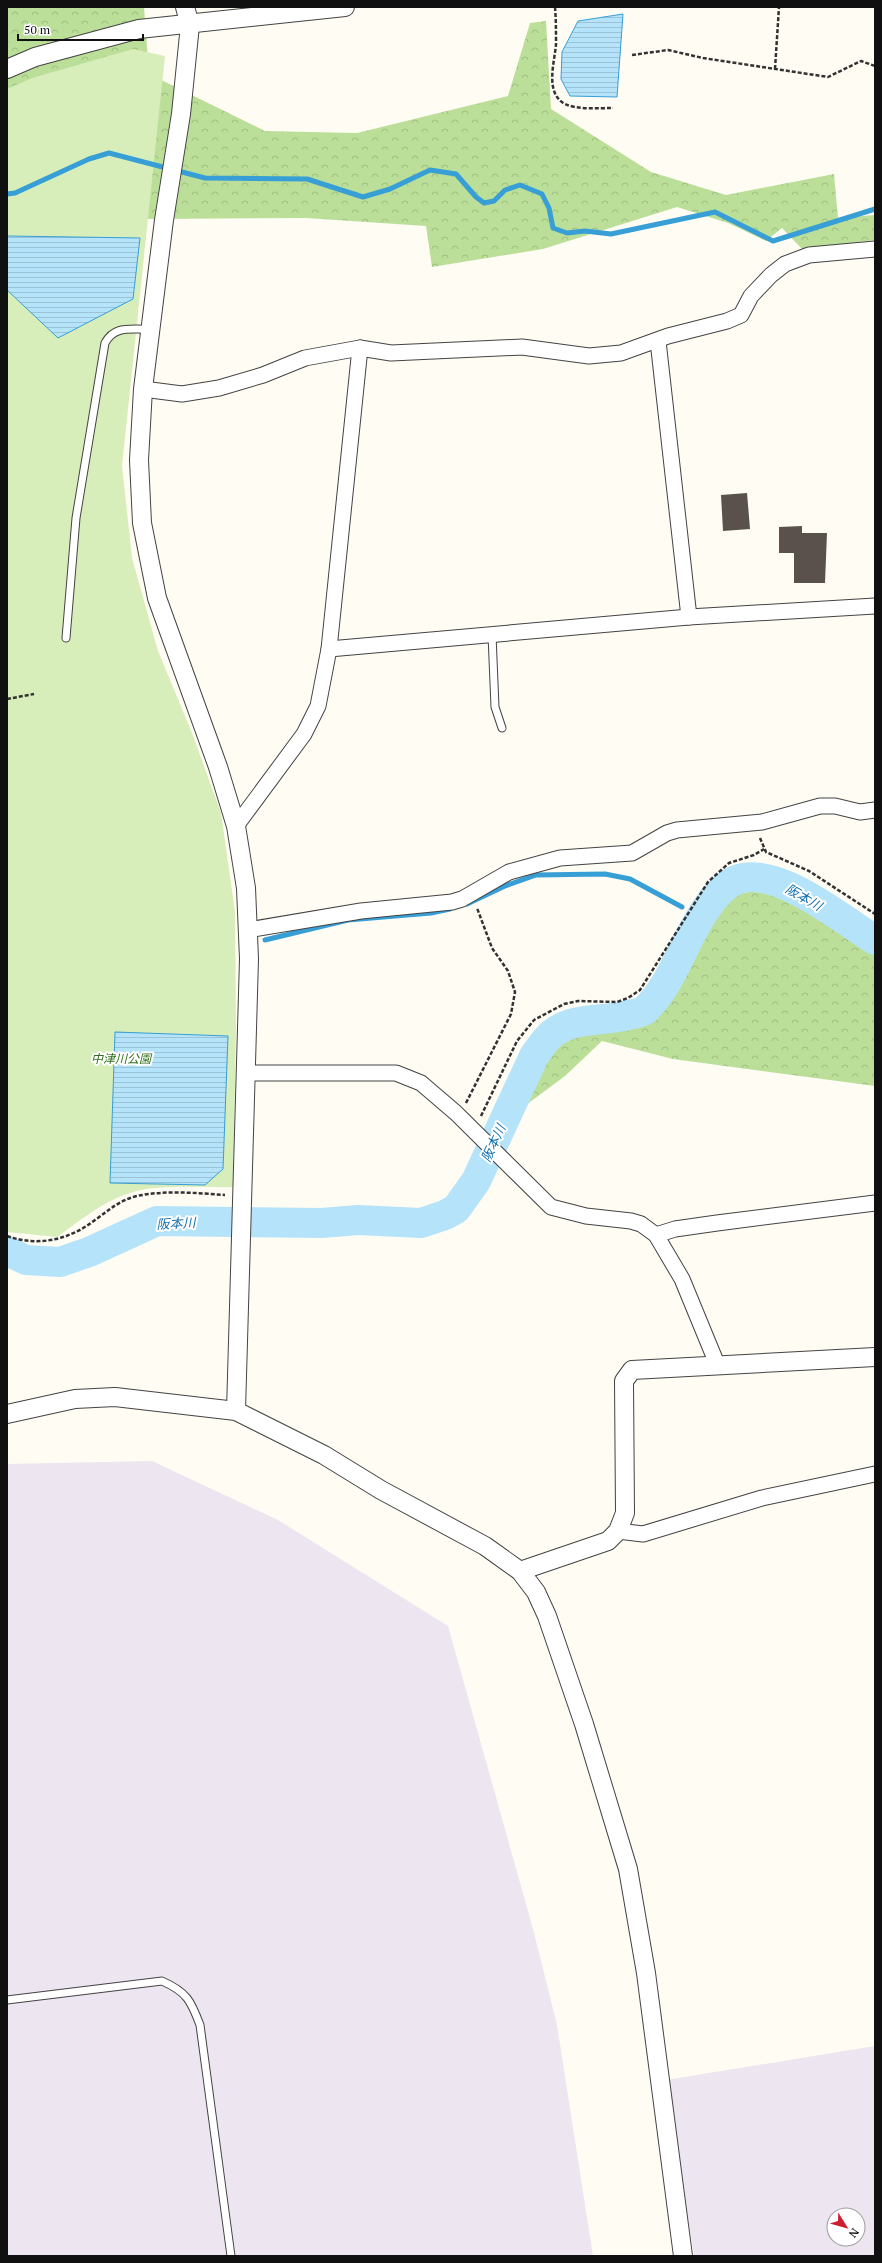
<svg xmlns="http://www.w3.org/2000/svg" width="882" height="2263" font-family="'PT Serif','Noto Sans JP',serif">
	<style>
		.industrial { fill: #ede5ef; fill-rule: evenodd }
		.forest { fill: url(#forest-crowns) }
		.park { fill: #d7edba }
		.water { fill: url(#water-rules); stroke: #379ed6 }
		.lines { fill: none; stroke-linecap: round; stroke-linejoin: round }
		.stream { stroke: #379ed6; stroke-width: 5 }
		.river { stroke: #b5e3fa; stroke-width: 30 }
		.building { fill: #5a514c }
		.service-casing { stroke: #434343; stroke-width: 9 }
		.minor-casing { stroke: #434343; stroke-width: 17 }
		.tertiary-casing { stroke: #434343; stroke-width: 20 }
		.path { stroke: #323232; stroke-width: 2.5; stroke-dasharray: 4 2; stroke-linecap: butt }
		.service { stroke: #fff; stroke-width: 7 }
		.minor { stroke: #fff; stroke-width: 15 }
		.tertiary { stroke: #fff; stroke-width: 18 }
		.labels { text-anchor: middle; stroke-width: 4; stroke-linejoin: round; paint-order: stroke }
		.park-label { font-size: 12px; font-style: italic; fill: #306e1b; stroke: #fff }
		.water-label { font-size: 13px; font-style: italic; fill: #106fac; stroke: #fff }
	</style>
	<defs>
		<pattern id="forest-crowns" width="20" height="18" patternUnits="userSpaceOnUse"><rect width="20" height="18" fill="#bbdf98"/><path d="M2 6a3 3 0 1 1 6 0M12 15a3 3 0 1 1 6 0" fill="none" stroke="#a0be82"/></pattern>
		<pattern id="water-rules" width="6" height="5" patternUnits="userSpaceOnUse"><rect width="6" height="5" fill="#b5e3fa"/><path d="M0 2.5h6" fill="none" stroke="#9bc2d5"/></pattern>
	</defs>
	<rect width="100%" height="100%" fill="#fffcf4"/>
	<g class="industrial">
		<polygon points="152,1461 278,1520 448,1626 533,1929 557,2025 593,2256 7,2256 7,1464"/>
		<path d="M 875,2046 L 875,2256 L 694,2256 L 666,2080 ZM 834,2215 L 858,2215 L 858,2239 L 834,2239 Z"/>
	</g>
	<g class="forest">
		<polygon points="7,7 144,7 149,74 265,131 357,133 508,96 530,23 546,21 551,109 651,172 726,195 834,174 838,218 875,215 875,240 802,249 782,228 766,241 728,223 677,207 543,249 432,267 426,226 306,218 7,220"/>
		<polygon points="782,886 875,944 875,1086 673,1059 602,1041 565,1076 522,1108 538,1071 572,1028 646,1019 697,940 732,895"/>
	</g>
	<path class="park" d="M 133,49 L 165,56 L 122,466 L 132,558 L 158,651 L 192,733 L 221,813 L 235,912 L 236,1028 L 233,1187 C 204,1188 160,1184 133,1192 C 104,1200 80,1221 57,1237 L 7,1232 L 7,89 L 32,78 Z"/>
	<g class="water">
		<polygon points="623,14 617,97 570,96 561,79 562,52 578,21"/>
		<polygon points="7,236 140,238 133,299 58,338 7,290"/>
		<polygon points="115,1032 228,1036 223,1169 205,1185 110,1183"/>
	</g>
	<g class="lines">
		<g class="stream">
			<polyline points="7,194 15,193 89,159 109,153 205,178 307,179 363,197 390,189 430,170 456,174 476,197 484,203 494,201 505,190 520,185 542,194 549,208 553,228 567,233 585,231 611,234 715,212 773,241 875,209"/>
			<polyline points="467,904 505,886 536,875 605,874 630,879 682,907"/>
			<polyline points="697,912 704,914"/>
			<polyline points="265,940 348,920 431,913 450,909"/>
		</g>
		<path class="river" d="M 7,1251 L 26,1260 L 60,1262 L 89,1252 L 157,1221 L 322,1223 L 358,1220 L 421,1223 L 445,1215 L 456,1209 L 476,1181 L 534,1056 C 539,1049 545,1039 553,1033 C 575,1016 603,1022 628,1015 C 633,1014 641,1013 645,1010 C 665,991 677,962 689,938 C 699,919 712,895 730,883 C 769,858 841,919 875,940"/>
	</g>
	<g class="building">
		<polygon points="747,493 750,529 723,531 721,495"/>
		<polygon points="802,526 802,533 827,533 825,583 794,583 794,553 779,553 779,527"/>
	</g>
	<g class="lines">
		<g class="service-casing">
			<g id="service">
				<polyline points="492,635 495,707 502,728"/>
				<path d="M 66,638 L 76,518 L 105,343 C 115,325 130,330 149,329"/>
				<path d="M 7,2000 L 162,1981 C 187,1992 191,2001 200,2025 L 231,2256"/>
			</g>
		</g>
		<g class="minor-casing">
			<g id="minor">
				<polyline points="658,341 689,617"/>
				<polyline points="143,389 182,394 219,388 263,375 305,358 360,348 391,353 522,347 589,356 621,353 668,336 727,321 741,315 751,296 771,275 785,264 809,255 875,249"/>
				<polyline points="329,649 689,617 875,606"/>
				<polyline points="236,826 304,734 318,706 329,649 360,348"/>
				<polyline points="248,930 361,911 452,902 462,899 509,872 560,858 632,853 667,833 677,830 762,822 820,806 835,806 860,812 875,810"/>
				<polyline points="247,1073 396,1073 421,1083 456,1113 551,1207 586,1216 631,1221 641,1224 656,1235 682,1279 717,1364"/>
				<polyline points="656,1235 675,1229 717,1223 875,1203"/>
				<polyline points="618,1531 643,1534 762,1498 875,1474"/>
			</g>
		</g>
		<g class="tertiary-casing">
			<g id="tertiary">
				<polyline points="185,7 190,25 181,114 164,220 143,389 139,460 142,523 157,598 218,767 236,826 246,888 249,959 236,1411"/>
				<polyline points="7,69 35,57 139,29 345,7"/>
				<polyline points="7,1414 75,1399 115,1397 236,1411 324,1455 381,1490 485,1546 520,1571 536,1592 547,1616 584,1724 628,1869 646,1973 683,2256"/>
				<polyline points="520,1571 608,1541 618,1531 625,1513 624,1381 632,1370 875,1357"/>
			</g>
		</g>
		<g class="path">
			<path d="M 555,7 C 556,19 556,31 556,44 C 555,61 544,93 565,104 C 578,110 599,108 613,108"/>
			<polyline points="632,55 668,50 703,58 828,77 861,61 875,66"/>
			<polyline points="775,69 779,7"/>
			<polyline points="7,699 34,694"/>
			<polyline points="760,838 766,852 809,871 875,914"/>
			<polyline points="466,1103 511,1014 515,992 508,971 492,948 477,908"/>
			<polyline points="481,1116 517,1041 534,1020 564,1004 578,1001 617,1002 628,998 640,990 708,882 729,863 754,855 764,849"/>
			<path d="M 7,1236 C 38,1247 69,1240 95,1220 C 109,1210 120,1200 137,1196 C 165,1190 197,1193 225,1195"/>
		</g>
		<use href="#service" class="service"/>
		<use href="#minor" class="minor"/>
		<use href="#tertiary" class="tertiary"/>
	</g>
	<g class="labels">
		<g class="park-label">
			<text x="121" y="1063">中津川公園</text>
		</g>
		<g class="water-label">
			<text transform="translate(804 897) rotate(30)" y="5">阪本川</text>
			<text transform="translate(493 1143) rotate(-65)" y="5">阪本川</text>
			<text transform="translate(176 1223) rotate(-3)" y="5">阪本川</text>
		</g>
	</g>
	<rect width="882" height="2263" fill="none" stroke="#101010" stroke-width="16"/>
	<g transform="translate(846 2227) rotate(127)"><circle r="19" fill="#ffffff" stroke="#9f9f9f"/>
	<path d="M0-3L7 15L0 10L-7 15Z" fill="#cb1e2e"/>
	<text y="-6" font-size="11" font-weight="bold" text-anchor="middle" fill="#101010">N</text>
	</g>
	<path d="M18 34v6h125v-6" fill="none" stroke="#101010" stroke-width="2"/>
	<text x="24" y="34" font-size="12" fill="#101010" stroke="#ffffff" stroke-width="3" paint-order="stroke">50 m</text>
</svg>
